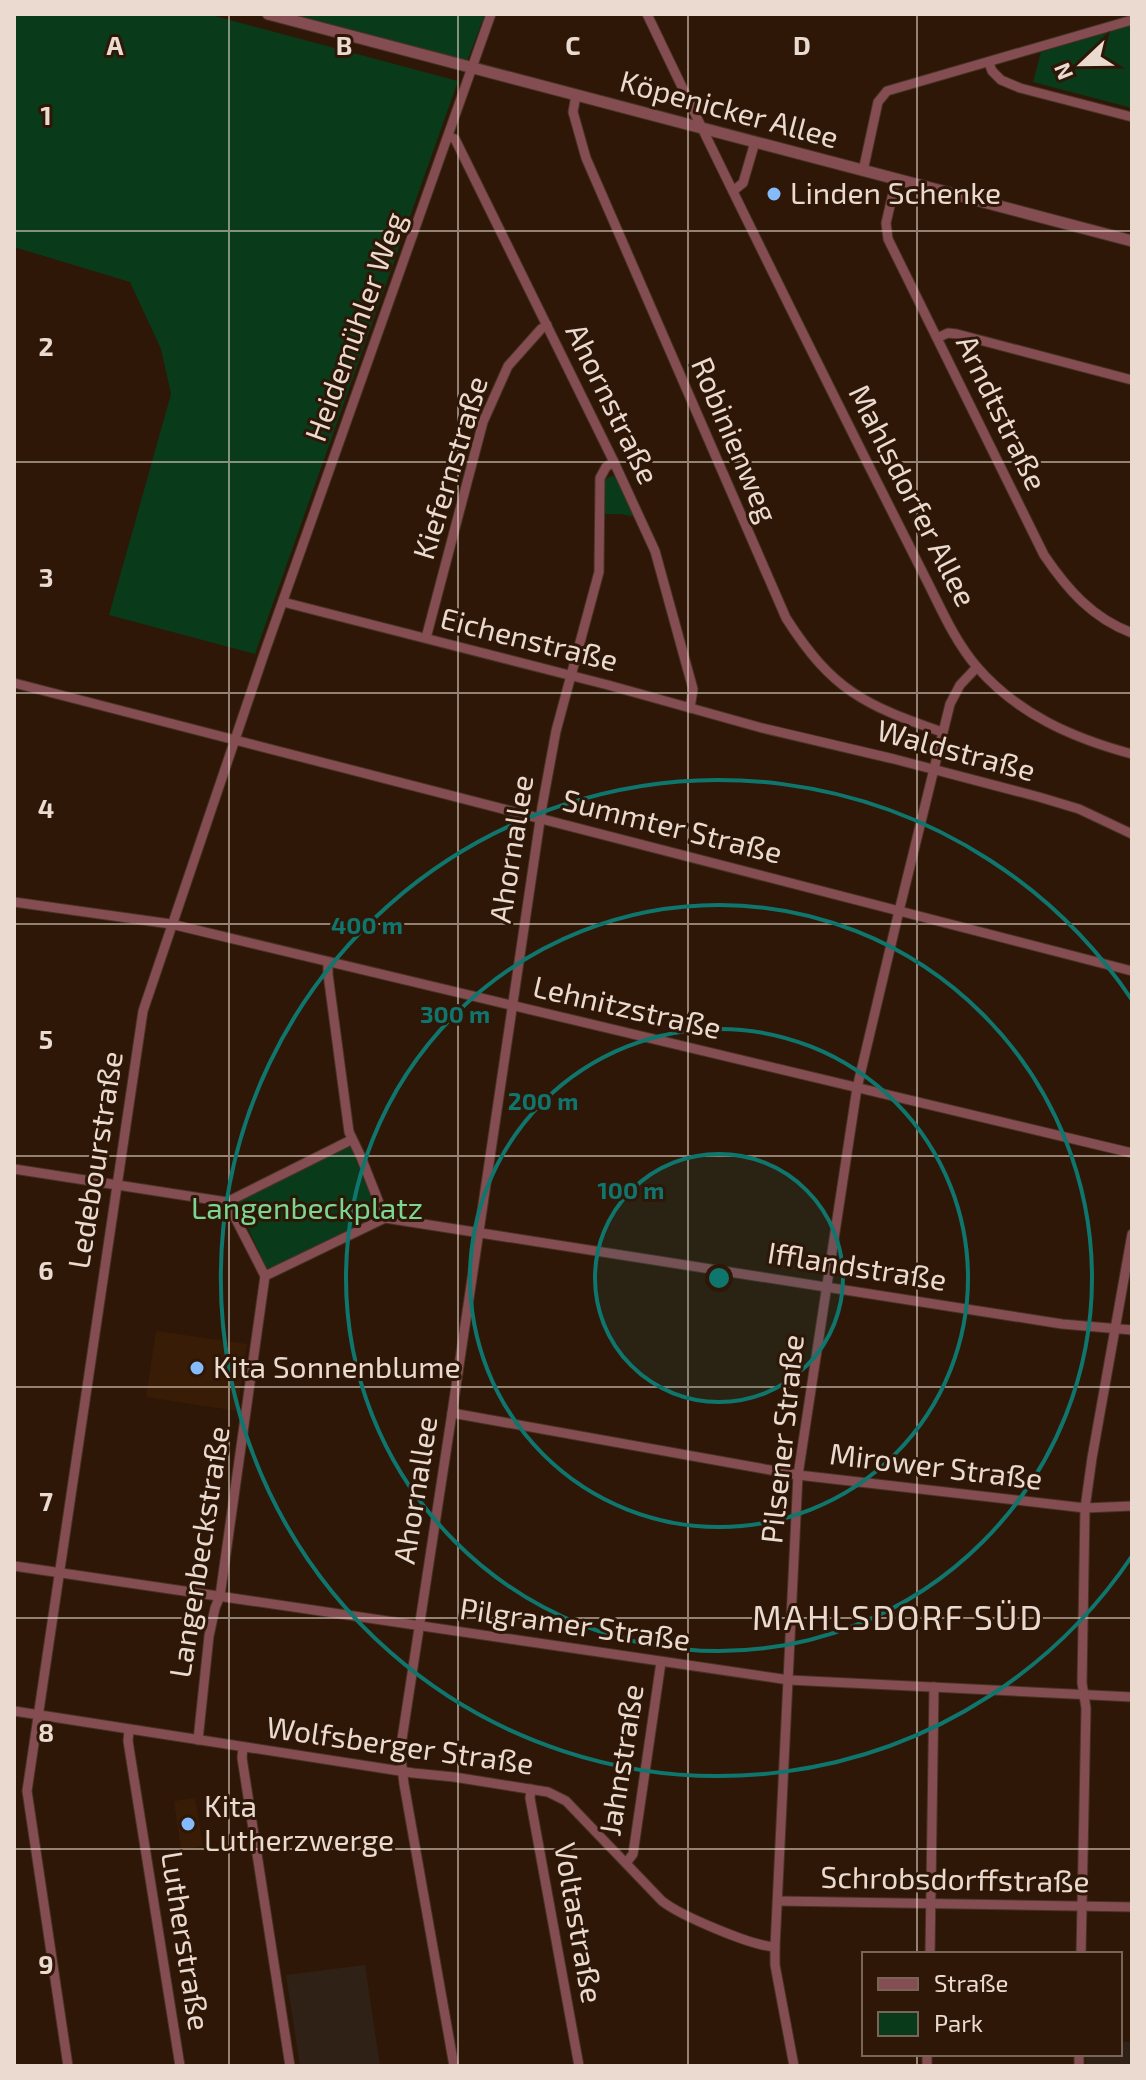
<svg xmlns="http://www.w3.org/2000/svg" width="1146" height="2080" font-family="'Exo 2',sans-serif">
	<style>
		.commercial { fill: #302117 }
		.built { fill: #381c06 }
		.green { fill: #093b1a }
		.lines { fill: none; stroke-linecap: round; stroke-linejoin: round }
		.minor-casing { stroke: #483223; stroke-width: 11 }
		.tertiary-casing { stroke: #483223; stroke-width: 13 }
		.minor { stroke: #834d52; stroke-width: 9 }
		.tertiary { stroke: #834d52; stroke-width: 11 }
		.grid { fill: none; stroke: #eadad0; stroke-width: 2; stroke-opacity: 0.55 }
		.ring { fill: none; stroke: #0f766e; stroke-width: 4 }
		.poi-dot { fill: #86bbfb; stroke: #2e1707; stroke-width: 3 }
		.labels { text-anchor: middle; stroke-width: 6; stroke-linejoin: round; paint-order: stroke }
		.street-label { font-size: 30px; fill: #eadad0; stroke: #2e1707 }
		.poi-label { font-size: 30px; fill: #eadad0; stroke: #2e1707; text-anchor: start }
		.park-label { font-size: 30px; fill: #7bd691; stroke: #2e1707 }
		.quarter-label { font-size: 34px; letter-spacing: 2px; fill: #eadad0; stroke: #2e1707 }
		.grid-label { font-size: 26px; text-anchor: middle; font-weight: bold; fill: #eadad0; stroke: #2e1707; stroke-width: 6; stroke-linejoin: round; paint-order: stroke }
		.centre { fill: #0f766e; stroke: #2e1707; stroke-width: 4 }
		.ring-label { font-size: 24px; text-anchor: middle; font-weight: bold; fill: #0f766e; stroke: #2e1707; stroke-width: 6; stroke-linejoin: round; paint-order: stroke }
	</style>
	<rect width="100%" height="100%" fill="#2e1707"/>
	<g class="commercial">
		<polygon points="365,1965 380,2066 300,2066 286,1975"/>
		<polygon points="1120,2042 1132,2042 1132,2066 1086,2066 1086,2054 1120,2054"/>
	</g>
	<g class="built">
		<polygon points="156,1331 247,1344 237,1411 146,1397"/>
		<polygon points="195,1798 203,1846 181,1850 174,1801"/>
	</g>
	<g class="green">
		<polygon points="14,14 207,14 458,81 255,654 109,615 171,394 161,349 130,282 14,247"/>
		<polygon points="277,14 485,14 466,64"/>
		<polygon points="1132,25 1132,108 1033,82 1041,52"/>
		<polygon points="612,476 616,477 637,517 620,514 601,514 604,483 605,479"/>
		<polygon points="349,1146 355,1152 378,1207 379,1215 376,1219 271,1270 266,1267 238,1207 239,1198"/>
	</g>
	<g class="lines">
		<g class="minor-casing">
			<g id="minor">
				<path d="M 647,14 C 720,167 795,318 871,470 C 890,507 909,545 928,583 C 942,611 956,643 977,667 C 1018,714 1072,738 1132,754"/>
				<polyline points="989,63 992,71 1001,80 1020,88 1132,117"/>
				<path d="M 576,95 L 573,112 L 586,158 L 786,618 C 832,690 864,705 942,732"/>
				<polyline points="449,137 455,139 614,462 655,551 693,689 690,708"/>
				<polyline points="863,171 878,102 887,91 1132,20"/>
				<path d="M 896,180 L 886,223 L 888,239 L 1044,555 C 1067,589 1092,618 1132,633"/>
				<polyline points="733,191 743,183 755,142"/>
				<polyline points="937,338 948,333 957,334 1132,380"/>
				<polyline points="283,602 608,685 762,728 894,759 1039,797 1079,809 1132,834"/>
				<polyline points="426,638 483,422 508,366 541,329 547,325"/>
				<polyline points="14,683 1132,971"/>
				<polyline points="14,902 171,924 1132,1153"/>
				<polyline points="328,962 328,974 349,1132 361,1157 385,1218"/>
				<polyline points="14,1169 227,1202"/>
				<polyline points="385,1218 1062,1324 1132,1330"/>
				<polyline points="265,1276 227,1202 351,1140"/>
				<polyline points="265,1276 385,1218"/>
				<polyline points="452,1413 798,1475 1085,1508 1132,1506"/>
				<polyline points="14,1566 789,1680 1132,1697"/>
				<path d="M 14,1711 L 413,1773 L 454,1777 L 548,1792 L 566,1801 L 662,1901 C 681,1916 752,1946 775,1947"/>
				<polyline points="129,1730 128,1741 180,2066"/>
				<polyline points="198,1740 209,1636 215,1608 220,1596 265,1276"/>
				<polyline points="243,1747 242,1758 290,2066"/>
				<polyline points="531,1789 530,1798 579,2066"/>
				<polyline points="626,1863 633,1854 661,1662"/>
				<polyline points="778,1901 1132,1907"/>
				<polyline points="930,1954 934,1687"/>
				<polyline points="1081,1954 1086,1708 1082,1683 1085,1508 1092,1458 1132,1234"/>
				<polyline points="68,2066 27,1791 143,1011 264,654 491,14"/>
				<polyline points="454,2066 404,1784 401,1758 402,1739 452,1413 542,807 556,731 599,572 600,478 606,467 614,462"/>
				<polyline points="794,2066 775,1965 775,1947 798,1475 857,1088 899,911 950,704 960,685 977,667"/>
				<polyline points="927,2066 927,2054"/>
				<polyline points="1079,2066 1079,2054"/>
			</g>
		</g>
		<g class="tertiary-casing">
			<polyline id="tertiary" points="268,14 1132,241"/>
		</g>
		<use href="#minor" class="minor"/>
		<use href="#tertiary" class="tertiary"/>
	</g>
	<path class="grid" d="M 229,14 L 229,2066M 458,14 L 458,2066M 688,14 L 688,2066M 917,14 L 917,1954M 14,231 L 1132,231M 14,462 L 1132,462M 14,693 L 1132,693M 14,924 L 1132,924M 14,1156 L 1132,1156M 14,1387 L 1132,1387M 14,1618 L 1132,1618M 14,1849 L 1132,1849M 917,2054 L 917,2066"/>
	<circle cx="719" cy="1278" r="124" fill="#0f766e" fill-opacity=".12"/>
	<g class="ring">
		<circle cx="719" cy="1278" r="124"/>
		<circle cx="719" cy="1278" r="249"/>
		<circle cx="719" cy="1278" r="373"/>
		<path d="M1132 1556A498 498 0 1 1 1132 1000"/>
	</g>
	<g class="poi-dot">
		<circle cx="774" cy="194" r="8"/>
		<circle cx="197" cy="1368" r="8"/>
		<circle cx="188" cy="1824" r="8"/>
	</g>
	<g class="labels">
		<g class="street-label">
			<text transform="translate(729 110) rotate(15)" y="10">Köpenicker Allee</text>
			<text transform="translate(356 327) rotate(-70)" y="10">Heidemühler Weg</text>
			<text transform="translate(612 404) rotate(64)" y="10">Ahornstraße</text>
			<text transform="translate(1001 413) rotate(64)" y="10">Arndtstraße</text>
			<text transform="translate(734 440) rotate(67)" y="10">Robinienweg</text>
			<text transform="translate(451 468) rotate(-73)" y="10">Kiefernstraße</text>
			<text transform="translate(912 496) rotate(63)" y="10">Mahlsdorfer Allee</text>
			<text transform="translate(529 640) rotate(14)" y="10">Eichenstraße</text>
			<text transform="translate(956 751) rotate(15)" y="10">Waldstraße</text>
			<text transform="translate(672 827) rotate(14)" y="10">Summter Straße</text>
			<text transform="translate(512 849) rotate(-81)" y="10">Ahornallee</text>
			<text transform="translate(627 1008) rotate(13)" y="10">Lehnitzstraße</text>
			<text transform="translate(96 1160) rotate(-81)" y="10">Ledebourstraße</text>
			<text transform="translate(857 1267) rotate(9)" y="10">Ifflandstraße</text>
			<text transform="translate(783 1439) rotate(-84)" y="10">Pilsener Straße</text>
			<text transform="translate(936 1467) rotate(7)" y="10">Mirower Straße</text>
			<text transform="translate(416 1490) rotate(-81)" y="10">Ahornallee</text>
			<text transform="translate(200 1552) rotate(-81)" y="10">Langenbeckstraße</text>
			<text transform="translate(575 1625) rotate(8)" y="10">Pilgramer Straße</text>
			<text transform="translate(400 1746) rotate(8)" y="10">Wolfsberger Straße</text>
			<text transform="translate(622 1760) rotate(-81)" y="10">Jahnstraße</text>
			<text transform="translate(955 1880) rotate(1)" y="10">Schrobsdorffstraße</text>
			<text transform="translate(578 1923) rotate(80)" y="10">Voltastraße</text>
			<text transform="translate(185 1941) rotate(81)" y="10">Lutherstraße</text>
		</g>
		<g class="poi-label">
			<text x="790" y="204">Linden Schenke</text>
			<text x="213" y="1378">Kita Sonnenblume</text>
			<text x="204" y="1817">Kita<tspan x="204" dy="34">Lutherzwerge</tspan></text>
		</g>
		<g class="park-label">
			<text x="307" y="1219">Langenbeckplatz</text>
		</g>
		<g class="quarter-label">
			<text x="898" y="1630">MAHLSDORF SÜD</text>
		</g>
	</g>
	<g class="grid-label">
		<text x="115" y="55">A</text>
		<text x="344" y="55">B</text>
		<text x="573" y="55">C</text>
		<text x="802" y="55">D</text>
		<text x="46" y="125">1</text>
		<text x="46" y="356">2</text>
		<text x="46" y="587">3</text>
		<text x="46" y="818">4</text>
		<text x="46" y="1049">5</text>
		<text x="46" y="1280">6</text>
		<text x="46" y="1511">7</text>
		<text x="46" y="1742">8</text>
		<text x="46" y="1974">9</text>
	</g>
	<circle cx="719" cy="1278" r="12" class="centre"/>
	<g class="ring-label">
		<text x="367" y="934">400 m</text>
		<text x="455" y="1023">300 m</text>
		<text x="543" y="1110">200 m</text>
		<text x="631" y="1199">100 m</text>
	</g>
	<rect width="1146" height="2080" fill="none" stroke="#eadad0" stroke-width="32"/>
	<rect x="862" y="1952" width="260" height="104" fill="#2e1707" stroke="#796557" stroke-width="2"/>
	<rect x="878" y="1978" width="40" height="12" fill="#834d52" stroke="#796557" stroke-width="2"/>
	<text x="934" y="1992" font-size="24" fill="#eadad0">Straße</text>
	<rect x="878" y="2012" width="40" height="24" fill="#093b1a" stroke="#796557" stroke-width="2"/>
	<text x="934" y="2032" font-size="24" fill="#eadad0">Park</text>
	<g transform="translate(1082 64) rotate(248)" stroke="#2e1707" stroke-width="6" paint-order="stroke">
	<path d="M0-6L14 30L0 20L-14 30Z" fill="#eadad0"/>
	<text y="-12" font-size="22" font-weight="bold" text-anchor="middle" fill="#eadad0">N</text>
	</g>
</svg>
